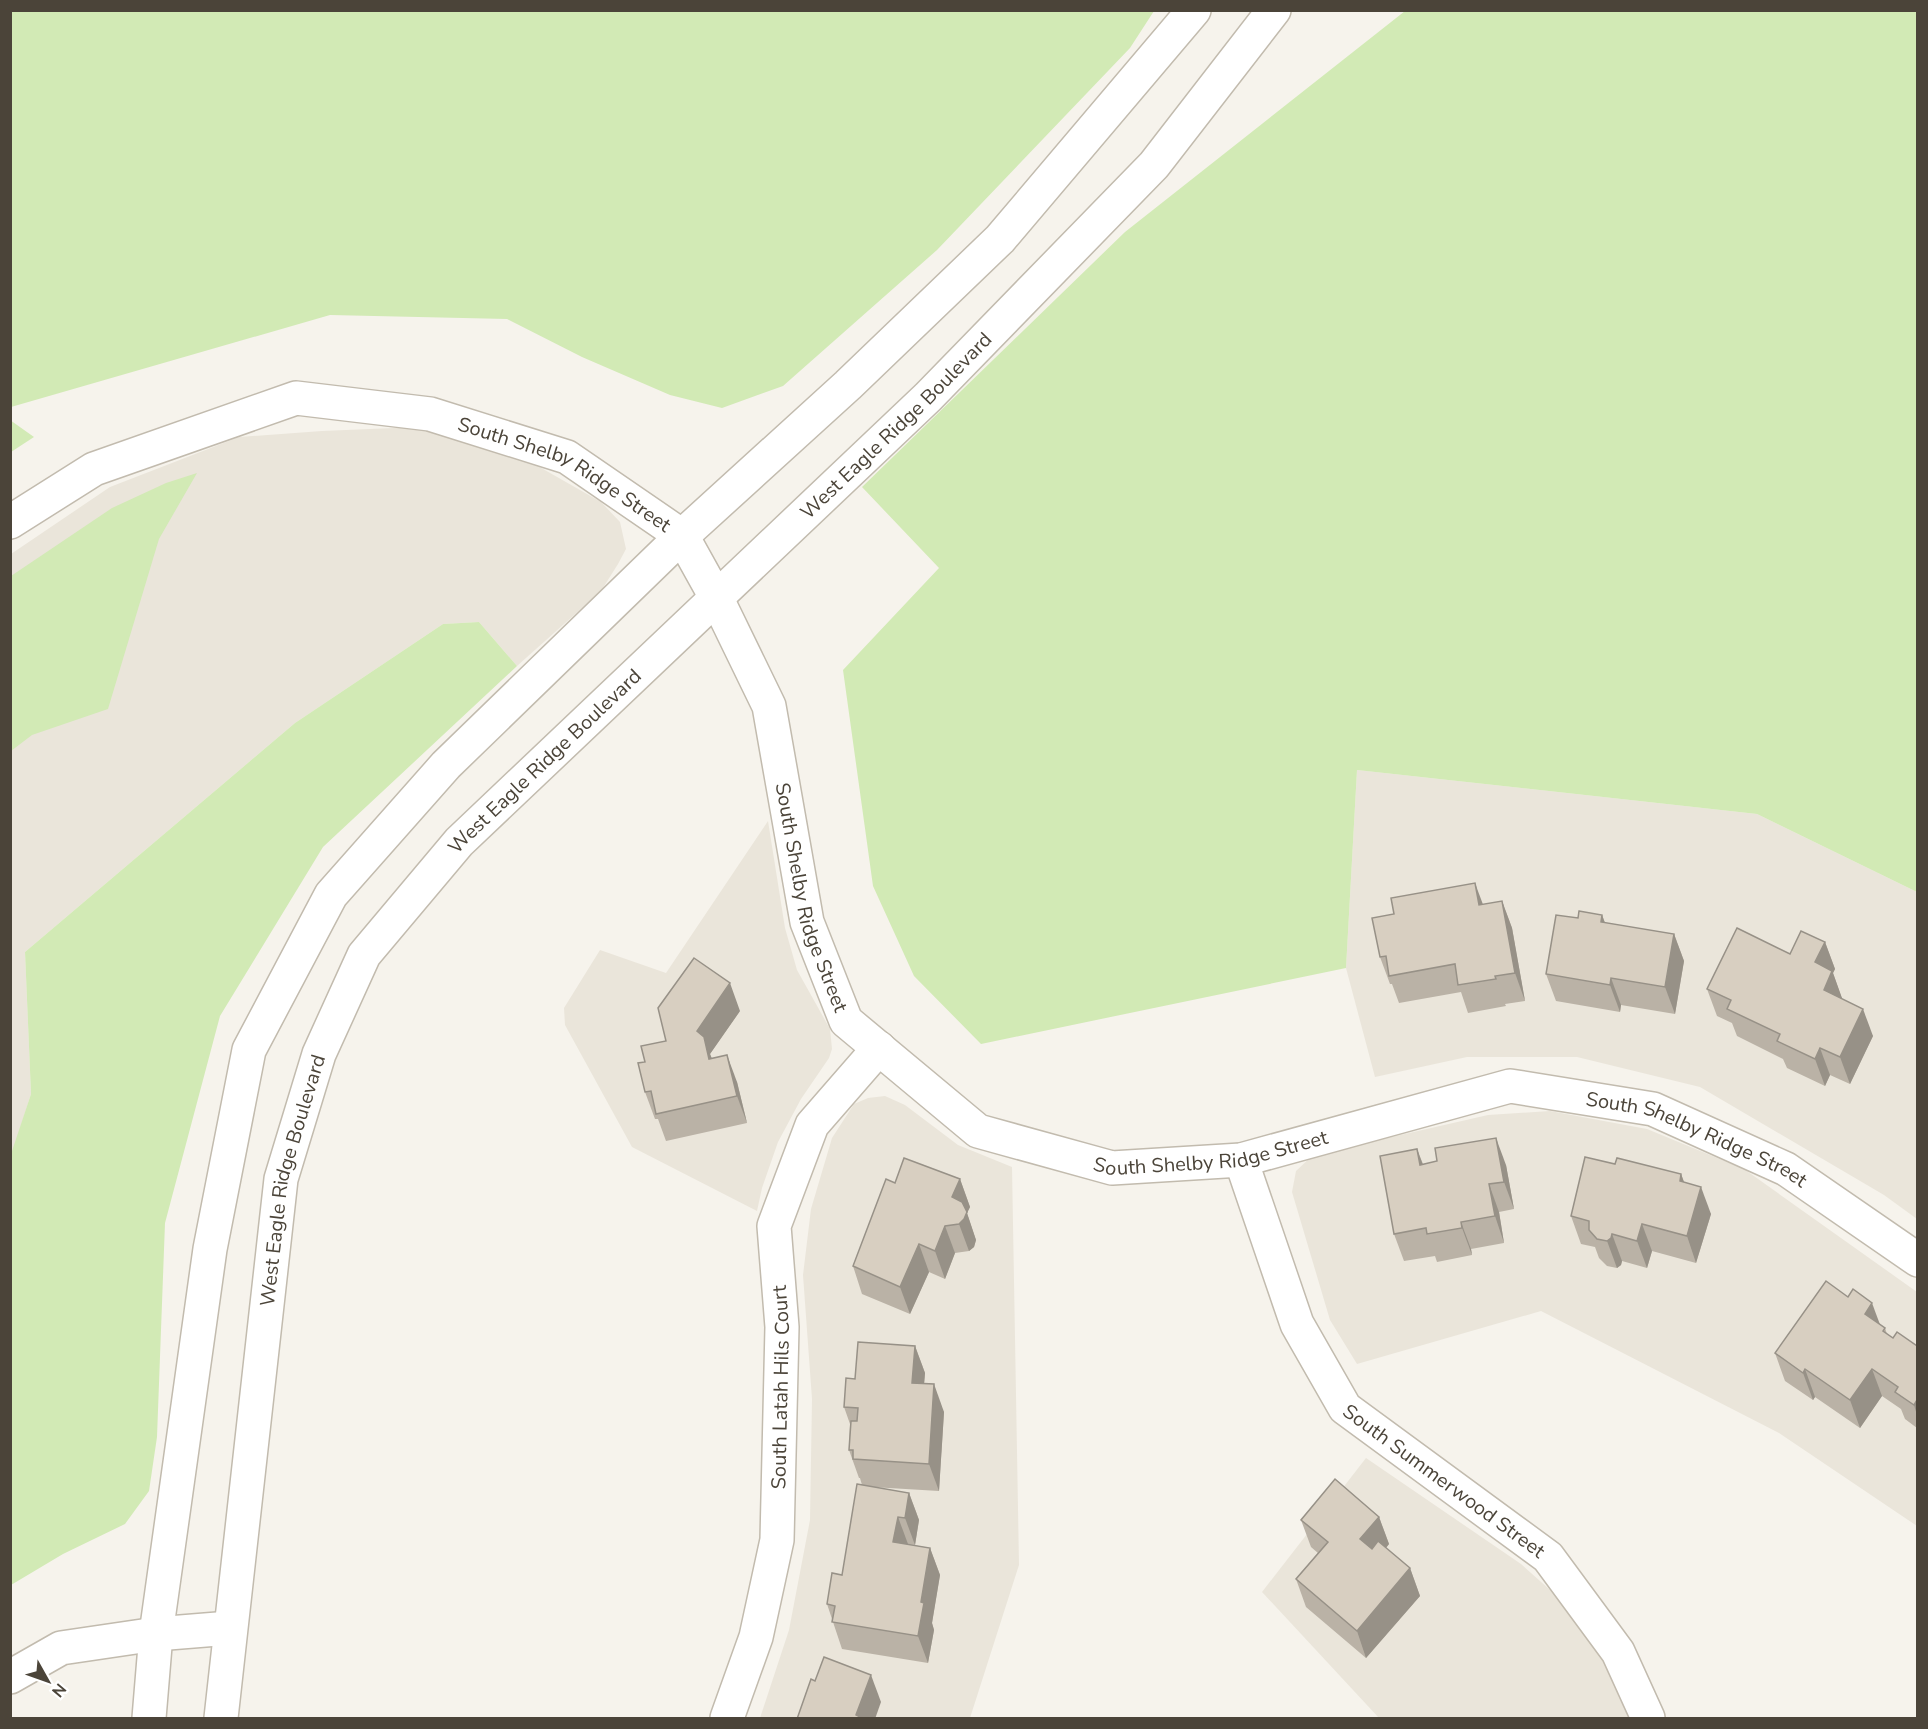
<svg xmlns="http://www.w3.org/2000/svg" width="1928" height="1729" font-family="'Nunito Sans',sans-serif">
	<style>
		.residential { fill: #eae5da }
		.green { fill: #d2eab5 }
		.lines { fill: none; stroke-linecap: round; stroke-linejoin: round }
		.minor-casing { stroke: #c2bbae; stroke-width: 36 }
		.tertiary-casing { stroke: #c2bbae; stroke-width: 36 }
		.minor { stroke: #fff; stroke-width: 33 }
		.tertiary { stroke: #fff; stroke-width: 33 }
		.wall { fill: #bab2a6 }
		.shaded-wall { fill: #979187 }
		.building { fill: #d8cfc1; stroke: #979187; stroke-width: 1.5 }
		.labels { text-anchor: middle; stroke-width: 4.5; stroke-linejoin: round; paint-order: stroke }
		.street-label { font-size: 20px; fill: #4b4439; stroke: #fff }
	</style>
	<rect width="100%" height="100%" fill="#f6f3ec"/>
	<g class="residential">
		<polygon points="418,427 522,457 601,502 620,522 626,549 618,564 601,591 517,666 479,622 443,624 295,723 25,952 31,1094 11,1157 11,554 110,487 239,437 322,431"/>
		<polygon points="1357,770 1757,814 1917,892 1917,1219 1884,1195 1700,1087 1577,1057 1467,1057 1375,1077 1346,968"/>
		<polygon points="768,821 785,928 797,970 830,1029 832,1049 829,1058 801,1099 778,1142 762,1188 757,1211 632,1147 565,1025 564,1008 600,950 666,973"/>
		<polygon points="885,1096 905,1105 958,1145 1012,1167 1019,1565 970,1718 760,1718 789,1630 810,1520 812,1399 803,1275 811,1209 832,1138 854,1104 868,1098"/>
		<polygon points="1550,1111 1647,1129 1744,1169 1917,1292 1917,1526 1779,1433 1541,1311 1357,1364 1330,1320 1292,1192 1296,1171 1313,1155 1488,1115"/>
		<polygon points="1366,1458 1521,1564 1558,1597 1601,1656 1632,1718 1379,1718 1262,1592"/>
	</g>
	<g class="green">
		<polygon points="11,10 1154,10 1154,11 1130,48 937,250 783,386 722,408 670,395 582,357 507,319 330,315 11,407"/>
		<polygon points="1405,11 1917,11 1917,892 1757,814 1357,770 1346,968 981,1044 914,976 873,886 843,670 939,568 862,487 1125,232"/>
		<polygon points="10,420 34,437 11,452 10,452"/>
		<polygon points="197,473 159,539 108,709 32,735 11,751 11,576 112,508 166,483"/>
		<polygon points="479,622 517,666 323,847 220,1016 165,1223 157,1437 149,1491 125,1524 63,1554 11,1585 10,1157 31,1094 25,952 295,723 443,624"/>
	</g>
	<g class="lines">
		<g class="minor-casing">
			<g id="minor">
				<path id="s1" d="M 10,522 L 94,469 L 296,398 L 430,414 L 567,457 L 682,536 L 717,599 L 769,706 L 807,922 L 846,1021 L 978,1131 L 1112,1168 L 1241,1160 L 1510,1086 L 1653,1109 L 1786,1169 L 1918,1260"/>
				<path id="s2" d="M 1241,1160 L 1297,1324 L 1345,1408 L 1548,1557 L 1618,1652 L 1648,1718"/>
				<polyline points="10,1677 61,1648 156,1634 230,1628"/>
				<path id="s3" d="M 727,1718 L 756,1637 L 777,1540 L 782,1327 L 774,1226 L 812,1125 L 879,1048"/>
			</g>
		</g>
		<g class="tertiary-casing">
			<g id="tertiary">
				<polyline points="149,1718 156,1634 210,1249 249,1050 331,895 446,765 682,536 848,385 1000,239 1194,10"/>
				<path id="s4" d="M 221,1718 L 281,1179 L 319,1054 L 364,955 L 459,842 L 928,397 L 1154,165 L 1274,10"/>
			</g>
		</g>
		<use href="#minor" class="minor"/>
		<use href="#tertiary" class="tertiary"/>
	</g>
	<g class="wall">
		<polygon points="1502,901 1512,928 1525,1001 1505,1004 1506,1006 1468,1013 1461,992 1399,1003 1392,984 1390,984 1380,957 1483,905"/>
		<polygon points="1602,915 1605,923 1674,934 1684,961 1675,1014 1621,1005 1620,1012 1556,1001 1546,974 1578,918"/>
		<polygon points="1825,942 1835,969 1833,973 1842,999 1873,1036 1850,1084 1830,1075 1825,1086 1787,1068 1783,1059 1737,1036 1732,1023 1717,1016 1707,989 1790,954"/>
		<polygon points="740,1011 710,1054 712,1059 737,1082 747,1123 666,1141 658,1119 655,1119 645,1092 645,1062"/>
		<polygon points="1417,1149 1423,1164 1506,1165 1514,1209 1499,1212 1504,1243 1471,1249 1472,1255 1437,1262 1435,1256 1404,1261 1394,1234"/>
		<polygon points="1615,1164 1681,1174 1684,1182 1711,1214 1696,1263 1652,1251 1647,1268 1622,1261 1621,1265 1617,1268 1607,1266 1599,1258 1595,1247 1581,1244 1571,1216"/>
		<polygon points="960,1179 970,1207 967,1213 976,1240 974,1247 969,1251 955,1253 945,1279 929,1272 910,1314 862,1294 853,1266 895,1183"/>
		<polygon points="1880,1324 1885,1328 1887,1334 1893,1338 1917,1346 1917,1428 1905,1419 1901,1409 1882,1396 1860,1428 1815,1397 1813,1400 1785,1381 1775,1353"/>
		<polygon points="915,1346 925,1373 924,1383 944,1412 939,1491 872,1487 909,1493 919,1520 915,1545 908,1544 930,1548 940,1575 932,1623 934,1630 928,1663 842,1649 827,1604 842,1575 862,1485 860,1478 859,1478 849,1450 850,1424 844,1407 855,1379"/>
		<polygon points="1379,1517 1389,1544 1386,1548 1410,1568 1420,1596 1366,1658 1306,1607 1296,1579 1318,1553 1311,1547 1301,1520"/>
	</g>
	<g class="shaded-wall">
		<polygon points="1475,883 1485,910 1479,905"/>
		<polygon points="1502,901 1512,928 1525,1001 1515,973"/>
		<polygon points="1602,915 1612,942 1601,922"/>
		<polygon points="1674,934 1684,961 1675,1014 1665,987"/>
		<polygon points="1825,942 1835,969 1833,973 1842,998 1833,1017 1824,990 1815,962"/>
		<polygon points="1611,978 1621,1005 1620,1012 1610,985"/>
		<polygon points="730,983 740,1011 710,1054 714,1064 719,1087 697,1031"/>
		<polygon points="1863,1009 1873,1036 1850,1084 1840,1057"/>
		<polygon points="1820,1048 1830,1075 1825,1086 1815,1059"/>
		<polygon points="727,1055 737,1082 747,1123 737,1096"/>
		<polygon points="1496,1138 1506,1165 1514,1209 1504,1182"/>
		<polygon points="1417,1149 1427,1176 1420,1165"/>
		<polygon points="1681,1174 1691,1201 1680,1181"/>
		<polygon points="960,1179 970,1207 967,1213 976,1240 974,1247 969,1251 959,1224 952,1197"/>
		<polygon points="1489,1184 1499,1212 1504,1243 1495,1216"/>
		<polygon points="1701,1187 1711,1214 1696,1263 1687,1236"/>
		<polygon points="1461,1222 1471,1249 1472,1255 1462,1228"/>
		<polygon points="1642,1224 1652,1251 1647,1268 1637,1241"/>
		<polygon points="945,1226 955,1253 945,1279 935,1251"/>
		<polygon points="1612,1234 1622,1261 1621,1265 1617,1268 1607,1241"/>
		<polygon points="919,1244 929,1272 910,1314 900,1287"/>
		<polygon points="1872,1303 1882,1330 1865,1314"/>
		<polygon points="915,1346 925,1373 922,1410 912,1383"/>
		<polygon points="1805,1369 1815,1397 1813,1400 1803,1373"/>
		<polygon points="1872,1369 1882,1396 1860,1428 1850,1400"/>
		<polygon points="934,1384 944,1412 939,1491 929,1464"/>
		<polygon points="1917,1400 1917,1415 1914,1405"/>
		<polygon points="909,1493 919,1520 915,1545 905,1518"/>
		<polygon points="898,1517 908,1544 903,1569 893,1542"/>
		<polygon points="1379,1517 1389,1544 1370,1567 1360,1539"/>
		<polygon points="930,1548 940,1575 932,1623 934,1630 928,1663 918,1636 921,1602"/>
		<polygon points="1410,1568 1420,1596 1366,1658 1357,1631"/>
		<polygon points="871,1675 881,1702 875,1719 858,1719 856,1715"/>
	</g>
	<g class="building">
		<polygon points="1475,883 1479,905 1502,901 1515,973 1495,976 1496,979 1458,985 1455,964 1389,976 1386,956 1380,957 1372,918 1394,914 1391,898"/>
		<polygon points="1579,911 1602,915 1601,922 1674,934 1665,987 1611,978 1610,985 1546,974 1556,915 1578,918"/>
		<polygon points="1737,928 1790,954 1801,931 1825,942 1815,962 1832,971 1824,990 1863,1009 1840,1057 1820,1048 1815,1059 1777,1041 1780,1034 1727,1009 1731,1000 1707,989"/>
		<polygon points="694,958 730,983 697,1031 704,1037 709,1059 727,1055 737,1096 656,1114 651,1091 645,1092 638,1063 645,1062 641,1046 666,1041 658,1008"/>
		<polygon points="1496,1138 1504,1182 1489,1184 1495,1216 1461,1222 1462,1228 1427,1234 1426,1228 1394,1234 1380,1156 1417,1149 1420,1165 1437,1161 1435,1148"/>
		<polygon points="1585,1157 1615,1164 1617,1158 1681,1174 1680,1181 1701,1187 1687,1236 1642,1224 1637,1241 1612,1234 1611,1238 1607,1241 1597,1239 1589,1230 1589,1221 1571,1216"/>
		<polygon points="904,1158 960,1179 952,1197 962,1202 967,1212 964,1219 959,1224 945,1226 935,1251 919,1244 900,1287 853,1266 886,1179 895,1183"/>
		<polygon points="1826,1281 1848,1297 1853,1289 1872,1303 1865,1314 1885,1328 1883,1331 1893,1338 1897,1332 1917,1346 1917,1400 1914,1405 1895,1392 1898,1387 1872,1369 1850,1400 1805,1369 1803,1373 1775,1353"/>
		<polygon points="858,1342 915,1346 912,1383 934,1384 929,1464 853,1459 853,1450 849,1450 851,1421 857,1421 858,1408 844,1407 846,1378 855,1379"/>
		<polygon points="1335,1479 1379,1517 1360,1539 1372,1549 1378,1541 1410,1568 1357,1631 1296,1579 1328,1542 1301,1520"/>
		<polygon points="857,1484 909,1493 905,1518 898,1517 893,1542 930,1548 921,1602 924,1603 918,1636 832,1622 835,1606 827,1604 832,1573 842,1575"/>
		<polygon points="824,1657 871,1675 856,1715 864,1719 797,1719 811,1679 815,1681"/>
	</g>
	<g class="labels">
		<g class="street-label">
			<text dy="7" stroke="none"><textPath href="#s4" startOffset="1533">West Eagle Ridge Boulevard</textPath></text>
			<text dy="7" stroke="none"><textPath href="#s1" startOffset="597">South Shelby Ridge Street</textPath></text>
			<text dy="7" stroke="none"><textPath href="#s4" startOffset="1047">West Eagle Ridge Boulevard</textPath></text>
			<text dy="7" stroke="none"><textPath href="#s1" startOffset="1119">South Shelby Ridge Street</textPath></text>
			<text dy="7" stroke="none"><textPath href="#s1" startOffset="2163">South Shelby Ridge Street</textPath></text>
			<text dy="7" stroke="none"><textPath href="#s1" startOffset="1659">South Shelby Ridge Street</textPath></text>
			<text dy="7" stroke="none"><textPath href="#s4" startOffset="543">West Eagle Ridge Boulevard</textPath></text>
			<text dy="7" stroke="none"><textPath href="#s3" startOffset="338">South Latah Hils Court</textPath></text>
			<text dy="7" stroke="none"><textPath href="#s2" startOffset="393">South Summerwood Street</textPath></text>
		</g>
	</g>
	<rect width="1928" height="1729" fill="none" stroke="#4b4439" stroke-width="24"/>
	<g transform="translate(48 1681) rotate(130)" stroke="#ffffff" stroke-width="4.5" paint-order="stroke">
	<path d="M0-4.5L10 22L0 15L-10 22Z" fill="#4b4439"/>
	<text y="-9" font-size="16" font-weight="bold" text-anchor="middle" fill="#4b4439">N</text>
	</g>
</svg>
